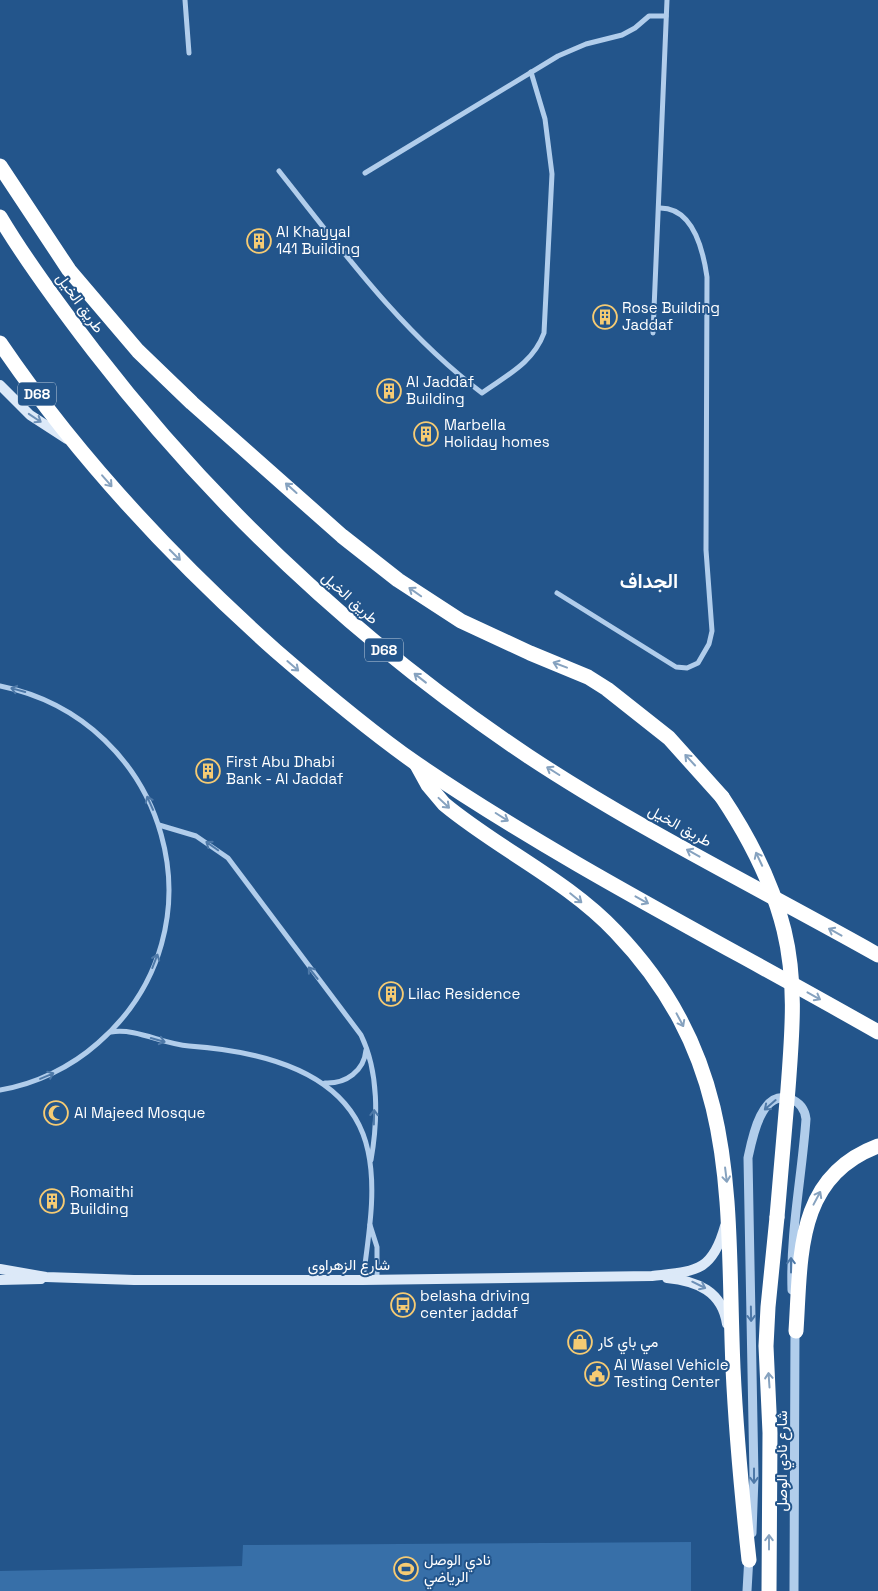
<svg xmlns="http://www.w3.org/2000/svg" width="878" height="1591" font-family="'Space Grotesk',Vazirmatn,sans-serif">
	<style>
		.green { fill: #376fa8 }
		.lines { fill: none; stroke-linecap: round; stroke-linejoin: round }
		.minor { stroke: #b1cdeb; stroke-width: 5 }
		.tertiary { stroke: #b1cdeb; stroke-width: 9 }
		.secondary { stroke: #dce9f8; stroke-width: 10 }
		.motorway { stroke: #fff; stroke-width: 15 }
		.motorway-bridge { stroke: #fff; stroke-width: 15 }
		.oneway { stroke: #6d90b7 }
		.oneway2 { stroke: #86a2bf }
		.oneway3 { stroke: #4e79a8 }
		.labels { text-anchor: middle; stroke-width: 4; stroke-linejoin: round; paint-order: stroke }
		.shield { fill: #23558b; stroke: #bdccdc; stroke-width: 1 }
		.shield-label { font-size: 14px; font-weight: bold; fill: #fff }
		.poi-label { font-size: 15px; fill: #fff; stroke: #23558b; text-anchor: start }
		.street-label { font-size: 15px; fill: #fff; stroke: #23558b }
		.district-label { font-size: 20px; font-weight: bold; fill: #fff; stroke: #23558b }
	</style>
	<rect width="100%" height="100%" fill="#23558b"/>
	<polygon class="green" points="691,1542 691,1591 0,1591 0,1571 242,1566 243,1545"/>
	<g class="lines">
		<g class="minor">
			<polyline points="185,0 189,53"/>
			<path d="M 279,171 C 341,249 402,333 482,393 C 507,375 533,363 544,333 L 552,174 L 545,119 L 531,72"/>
			<polyline points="365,173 558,56 586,44 622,35 635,28 649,16 666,16"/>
			<polyline points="653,333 667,0"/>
			<path d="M 557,593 L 676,667 L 687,668 L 698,663 L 709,644 L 712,631 L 706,550 L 707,277 C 703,249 693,207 659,208"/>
			<path d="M 0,686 C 168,720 229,929 98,1043 C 71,1067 36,1084 0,1090"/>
			<path d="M 159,825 L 196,836 L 228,858 L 361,1035 C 379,1072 378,1120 371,1160"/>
			<path d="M 111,1032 C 137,1028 162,1044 189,1046 C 259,1051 351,1070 368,1151 C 377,1192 368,1238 363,1280"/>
			<path d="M 325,1083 C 346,1084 364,1071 366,1050"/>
			<polyline points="370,1225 377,1247 377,1280"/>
		</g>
		<g class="tertiary">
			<path d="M 752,1533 L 754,1477 L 748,1158 C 752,1139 761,1089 790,1099 C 800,1102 805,1110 806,1119 C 802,1176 790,1232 792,1290"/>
			<polyline points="747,1591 749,1556"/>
			<polyline points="794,1591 795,1328"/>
		</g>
		<g class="secondary">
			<polyline points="0,385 30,415 67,439"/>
			<path d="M 0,1269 L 46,1277 L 134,1280 L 363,1280 L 652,1276 C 695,1271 712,1273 725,1226"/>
			<path d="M 667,1278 C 697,1281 722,1291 727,1324"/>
			<polyline points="0,1280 41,1279"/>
		</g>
		<g class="motorway">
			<polyline points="0,166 69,270 138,351 192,403 342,536 398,580 461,621 530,653 588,677 607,689 669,738 722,797"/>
			<path d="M 0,217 C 28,264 61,308 94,351 C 216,509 362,645 528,756 C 640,830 761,889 878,955"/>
			<path d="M 0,343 C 78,458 173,559 276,651 C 321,690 368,730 417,764 C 564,864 724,944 878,1032"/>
			<path d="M 417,765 L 428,785 L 444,804 C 498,849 567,880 616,932 C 742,1064 726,1200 733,1368 C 736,1432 742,1496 749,1560"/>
			<path d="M 796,1331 C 801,1257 795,1177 878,1146"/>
			<polyline points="769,1591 770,1433 766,1346 768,1307 777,1217"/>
		</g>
		<path class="motorway-bridge" d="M 722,797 C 750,839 772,881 784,930 C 797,983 792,1035 788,1089 C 784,1131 781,1174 777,1217"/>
	</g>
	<defs><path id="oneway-shaft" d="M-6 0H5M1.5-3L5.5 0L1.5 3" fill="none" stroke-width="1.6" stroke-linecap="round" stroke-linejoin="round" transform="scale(1.25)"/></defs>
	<g class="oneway">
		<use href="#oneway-shaft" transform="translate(35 418) rotate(34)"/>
		<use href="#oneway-shaft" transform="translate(699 1285) rotate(26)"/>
	</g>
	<g class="oneway2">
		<use href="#oneway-shaft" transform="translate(107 481) rotate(49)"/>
		<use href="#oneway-shaft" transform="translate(291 488) rotate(-138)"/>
		<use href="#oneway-shaft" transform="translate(175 555) rotate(45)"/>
		<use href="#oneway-shaft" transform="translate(415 592) rotate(-145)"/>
		<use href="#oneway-shaft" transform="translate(560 665) rotate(-159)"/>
		<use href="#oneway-shaft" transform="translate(293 666) rotate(41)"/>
		<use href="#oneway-shaft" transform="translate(420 678) rotate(-142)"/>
		<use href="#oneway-shaft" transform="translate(690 760) rotate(-133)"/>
		<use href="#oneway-shaft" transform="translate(553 771) rotate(-148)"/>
		<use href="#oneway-shaft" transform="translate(444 803) rotate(43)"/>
		<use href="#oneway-shaft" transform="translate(502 817) rotate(32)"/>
		<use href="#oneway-shaft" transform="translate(693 853) rotate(-151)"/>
		<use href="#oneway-shaft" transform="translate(759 859) rotate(-115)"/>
		<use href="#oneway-shaft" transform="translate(576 898) rotate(39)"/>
		<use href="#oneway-shaft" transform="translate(642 900) rotate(29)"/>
		<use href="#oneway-shaft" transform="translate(835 932) rotate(-151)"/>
		<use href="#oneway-shaft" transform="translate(814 996) rotate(29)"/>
		<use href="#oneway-shaft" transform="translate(680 1020) rotate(62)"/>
		<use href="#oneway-shaft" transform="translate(726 1175) rotate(83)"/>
		<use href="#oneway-shaft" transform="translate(817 1198) rotate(-62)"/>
		<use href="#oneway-shaft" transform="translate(769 1380) rotate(-94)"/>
		<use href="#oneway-shaft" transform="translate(769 1542) rotate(-90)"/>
	</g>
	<g class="oneway3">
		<use href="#oneway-shaft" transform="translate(18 690) rotate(-165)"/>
		<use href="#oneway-shaft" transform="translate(150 803) rotate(-114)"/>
		<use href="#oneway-shaft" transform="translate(212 846) rotate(-145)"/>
		<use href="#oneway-shaft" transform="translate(155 961) rotate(-69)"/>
		<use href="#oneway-shaft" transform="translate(313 973) rotate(-128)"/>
		<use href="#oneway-shaft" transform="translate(158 1040) rotate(16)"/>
		<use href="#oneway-shaft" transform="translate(47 1076) rotate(-23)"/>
		<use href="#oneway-shaft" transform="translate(770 1105) rotate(139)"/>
		<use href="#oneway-shaft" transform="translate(374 1117) rotate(-89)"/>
		<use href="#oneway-shaft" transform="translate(791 1265) rotate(-90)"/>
		<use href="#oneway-shaft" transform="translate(751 1314) rotate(89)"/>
		<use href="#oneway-shaft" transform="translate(754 1476) rotate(90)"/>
	</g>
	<defs>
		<g id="building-ring" transform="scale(1.25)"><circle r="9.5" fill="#23558b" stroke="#f6cb73" stroke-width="1.5"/><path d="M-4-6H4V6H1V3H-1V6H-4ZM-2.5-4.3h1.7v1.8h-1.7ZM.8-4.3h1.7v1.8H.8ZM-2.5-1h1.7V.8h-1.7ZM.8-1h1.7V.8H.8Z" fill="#f6cb73"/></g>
		<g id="mosque-ring" transform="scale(1.25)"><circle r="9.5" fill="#23558b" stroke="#f6cb73" stroke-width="1.5"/><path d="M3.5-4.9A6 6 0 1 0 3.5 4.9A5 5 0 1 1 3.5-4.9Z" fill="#f6cb73"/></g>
		<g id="bus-ring" transform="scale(1.25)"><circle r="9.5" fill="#23558b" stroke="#f6cb73" stroke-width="1.5"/><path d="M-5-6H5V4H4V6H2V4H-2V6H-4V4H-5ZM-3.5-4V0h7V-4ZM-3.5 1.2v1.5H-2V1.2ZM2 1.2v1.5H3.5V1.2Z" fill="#f6cb73"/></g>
		<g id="shop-ring" transform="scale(1.25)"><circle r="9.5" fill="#23558b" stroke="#f6cb73" stroke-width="1.5"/><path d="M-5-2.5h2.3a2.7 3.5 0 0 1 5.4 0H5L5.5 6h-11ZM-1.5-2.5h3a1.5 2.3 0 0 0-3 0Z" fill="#f6cb73"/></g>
		<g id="civic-ring" transform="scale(1.25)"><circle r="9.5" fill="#23558b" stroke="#f6cb73" stroke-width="1.5"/><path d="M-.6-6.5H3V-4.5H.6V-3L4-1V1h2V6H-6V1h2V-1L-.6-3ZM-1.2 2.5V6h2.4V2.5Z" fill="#f6cb73"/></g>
		<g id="stadium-ring" transform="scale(1.25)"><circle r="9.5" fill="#23558b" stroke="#f6cb73" stroke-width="1.5"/><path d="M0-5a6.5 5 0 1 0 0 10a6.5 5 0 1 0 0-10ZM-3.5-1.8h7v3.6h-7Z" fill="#f6cb73"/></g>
	</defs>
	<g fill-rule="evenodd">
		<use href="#building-ring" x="259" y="241"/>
		<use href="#building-ring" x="605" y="317"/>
		<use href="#building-ring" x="389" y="391"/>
		<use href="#building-ring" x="426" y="434"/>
		<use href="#building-ring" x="208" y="771"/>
		<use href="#building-ring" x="391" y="994"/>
		<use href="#mosque-ring" x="56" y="1113"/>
		<use href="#building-ring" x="52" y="1201"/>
		<use href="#bus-ring" x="403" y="1305"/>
		<use href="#shop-ring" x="580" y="1342"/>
		<use href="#civic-ring" x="597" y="1374"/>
		<use href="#stadium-ring" x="406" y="1569"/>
	</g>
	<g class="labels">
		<g class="shield">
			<rect x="18" y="382.5" width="38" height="23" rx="4"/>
			<rect x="365" y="638.5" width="38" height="23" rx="4"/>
		</g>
		<g class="shield-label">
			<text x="37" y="399">D68</text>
			<text x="384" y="655">D68</text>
		</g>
		<g class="poi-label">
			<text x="276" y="237">Al Khayyal<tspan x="276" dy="17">141 Building</tspan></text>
			<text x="622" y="313">Rose Building<tspan x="622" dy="17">Jaddaf</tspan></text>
			<text x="406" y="387">Al Jaddaf<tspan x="406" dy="17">Building</tspan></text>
			<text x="444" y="430">Marbella<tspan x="444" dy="17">Holiday homes</tspan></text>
			<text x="226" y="767">First Abu Dhabi<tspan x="226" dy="17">Bank - Al Jaddaf</tspan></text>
			<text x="408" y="999">Lilac Residence</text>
			<text x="74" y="1118">Al Majeed Mosque</text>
			<text x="70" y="1197">Romaithi<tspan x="70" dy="17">Building</tspan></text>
			<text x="420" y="1301">belasha driving<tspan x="420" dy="17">center jaddaf</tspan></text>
			<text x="598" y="1347">مي باي كار</text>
			<text x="614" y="1370">Al Wasel Vehicle<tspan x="614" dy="17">Testing Center</tspan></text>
			<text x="424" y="1565">نادي الوصل<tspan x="424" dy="17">الرياضي</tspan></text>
		</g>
		<g class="street-label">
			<text transform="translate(80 303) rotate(54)" y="5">طريق الخيل</text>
			<text transform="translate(350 598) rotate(42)" y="5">طريق الخيل</text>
			<text transform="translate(680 826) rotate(29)" y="5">طريق الخيل</text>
			<text x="349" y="1270">شارع الزهراوى</text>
			<text transform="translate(782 1461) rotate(-90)" y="5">شارع نادي الوصل</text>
		</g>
		<g class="district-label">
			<text x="649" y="588">الجداف</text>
		</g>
	</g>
</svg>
